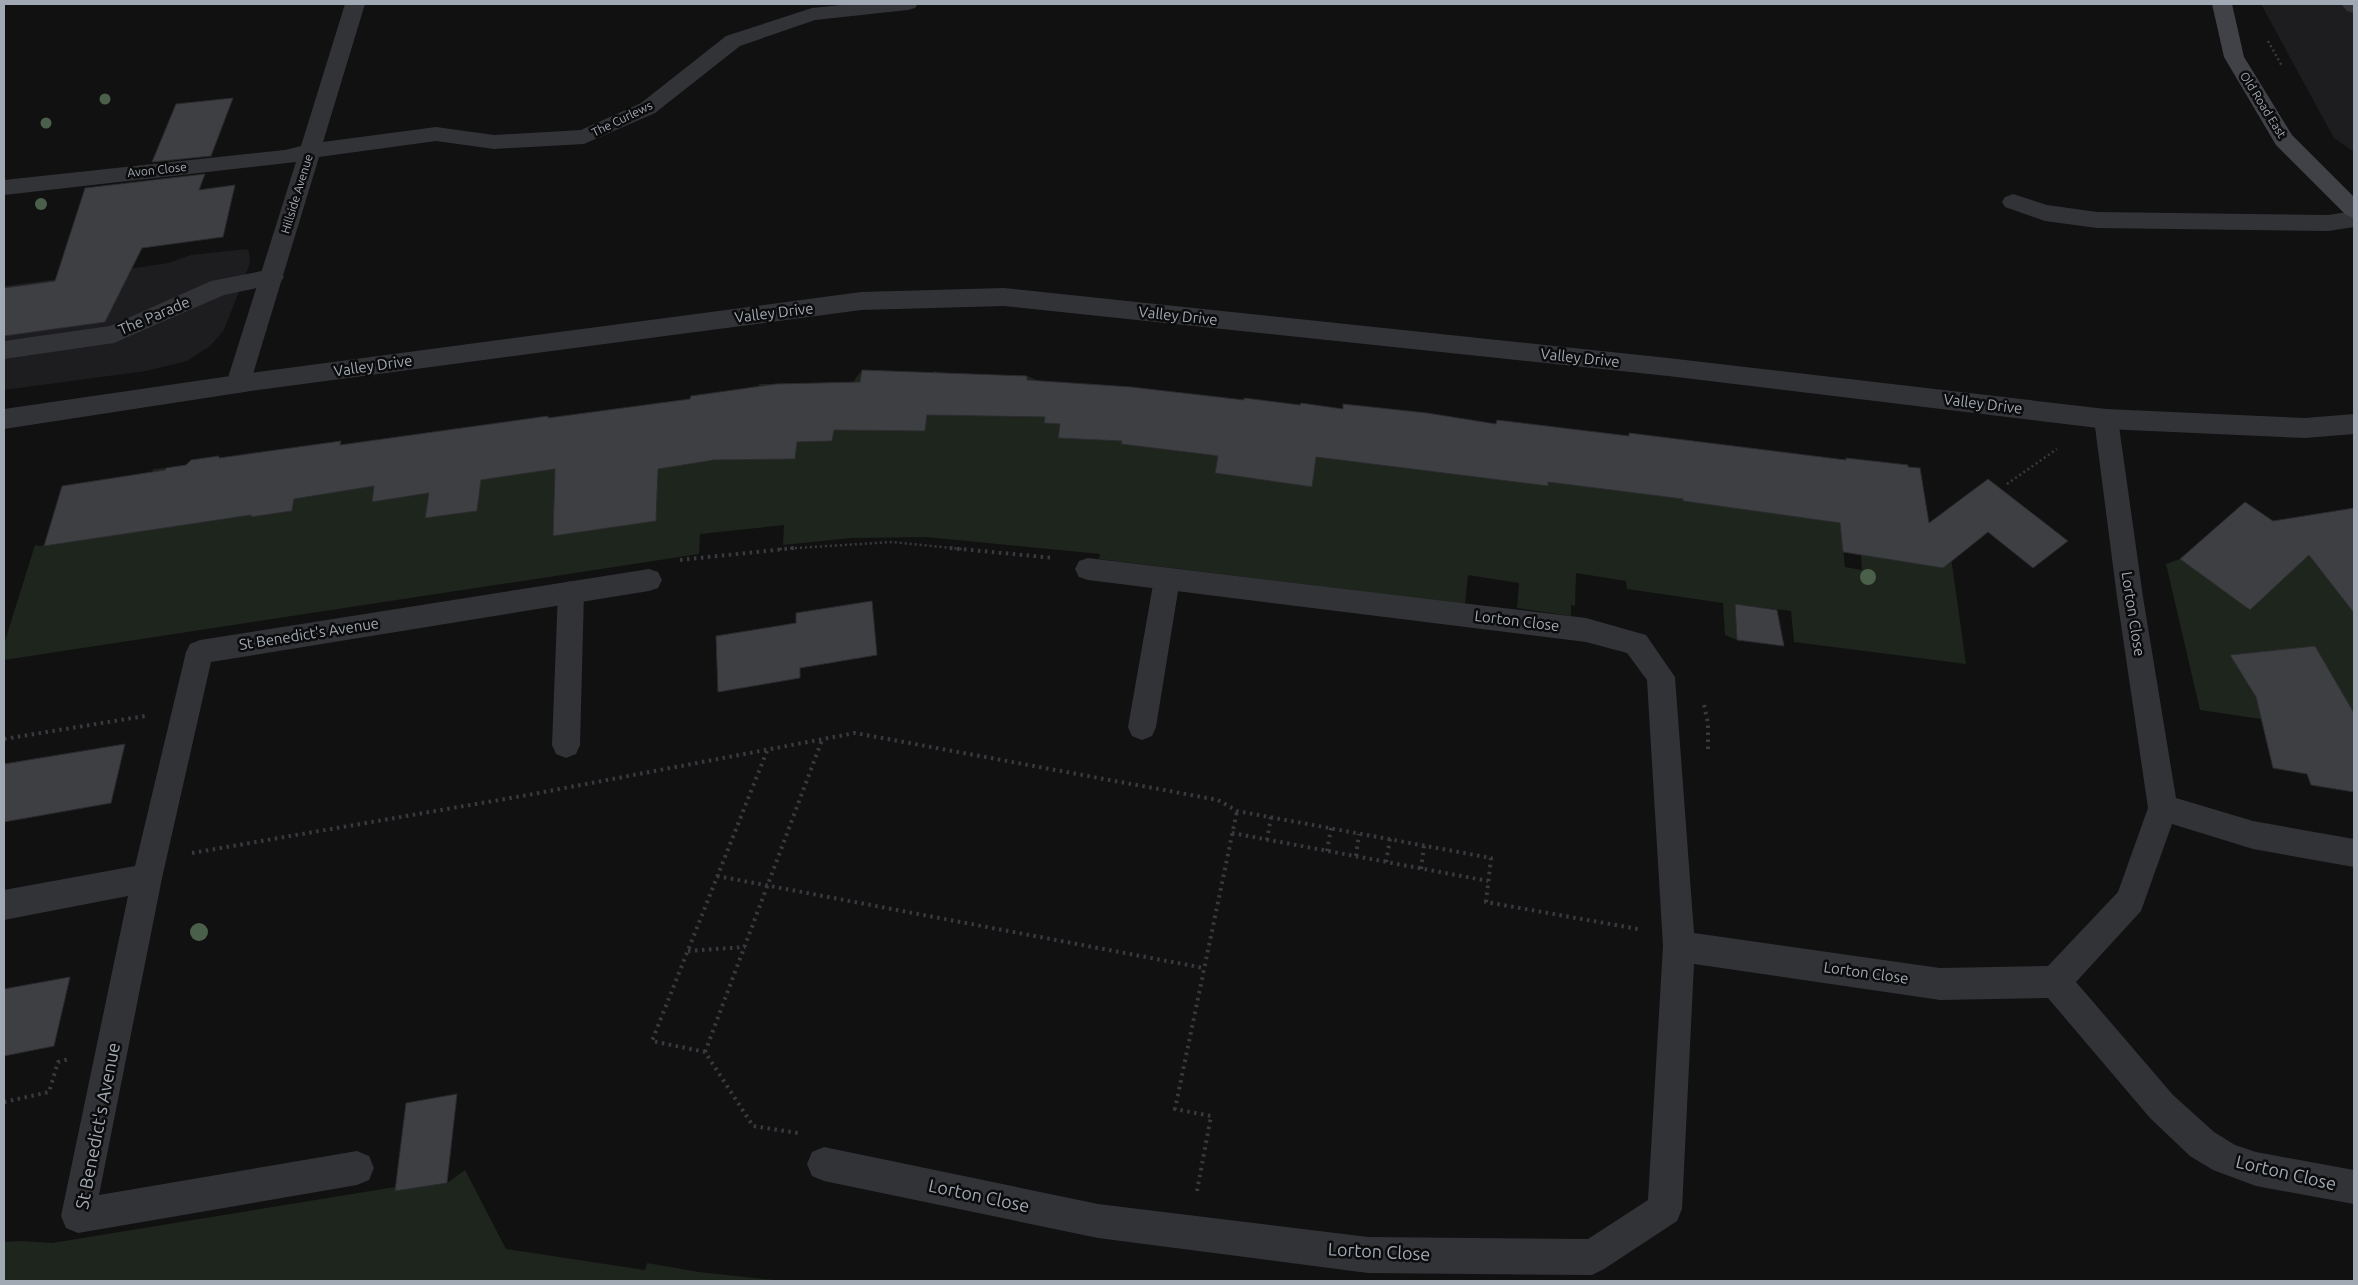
<svg xmlns="http://www.w3.org/2000/svg" width="2358" height="1285" font-family="Ubuntu,sans-serif">
	<style>
		.built { fill: #1d1d1f }
		.green { fill: #1d251d }
		.building { fill: #3d3f42; stroke: #2b2b2e }
		.lines { fill: none; stroke-linecap: round; stroke-linejoin: round }
		.path-far1 { stroke: #383a3e; stroke-width: 2.5; stroke-dasharray: 2 3; stroke-linecap: butt }
		.path { stroke: #383a3e; stroke-width: 4; stroke-dasharray: 2.5 4.5; stroke-linecap: butt }
		.service { fill: #323337; fill-rule: evenodd }
		.minor { fill: #323337; fill-rule: evenodd }
		.tertiary { fill: #323337; fill-rule: evenodd }
		.secondary { fill: #404248; fill-rule: evenodd }
		.tree { fill: #4b604a }
		.labels { text-anchor: middle; stroke-width: 5; stroke-linejoin: round; paint-order: stroke }
		.far-street-label { font-size: 12px; fill: #a1a9b4; stroke: #0c0c0d }
		.street-label { font-size: 15px; fill: #a1a9b4; stroke: #0c0c0d }
		.near-street-label { font-size: 18px; fill: #a1a9b4; stroke: #0c0c0d }
	</style>
	<rect width="100%" height="100%" fill="#111112"/>
	<g class="built">
		<polygon points="2261,4 2354,4 2354,152 2334,138"/>
		<polygon points="247,249 249,251 250,263 224,330 210,346 187,361 146,371 4,390 4,286 103,273 168,263 191,255"/>
	</g>
	<g class="green">
		<path d="M 862,370 L 925,431 L 934,371 L 949,375 L 953,415 L 1023,417 L 1027,376 L 1042,382 L 1060,424 L 1058,438 L 1133,393 L 1122,444 L 1214,456 L 1218,438 L 1266,480 L 1290,484 L 1317,450 C 1336,455 1356,461 1376,464 C 1476,480 1580,479 1682,482 L 1683,501 L 1720,506 L 1839,508 L 1845,567 L 1862,570 L 1861,555 L 1947,529 L 1966,664 L 1794,642 L 1791,611 L 1735,604 L 1737,640 L 1725,635 L 1723,603 L 1627,589 L 1626,581 L 1576,573 L 1575,606 L 1571,605 L 1571,616 L 1517,608 L 1519,583 L 1468,575 L 1465,604 L 1099,559 L 1100,554 L 926,537 L 851,538 L 783,545 L 784,525 L 700,534 L 699,554 L 4,660 L 4,644 L 35,545 L 39,546 L 86,539 L 140,523 L 153,469 L 166,468 L 152,529 L 264,452 L 251,517 L 292,511 L 295,493 L 374,486 L 372,502 L 424,494 L 426,481 L 546,461 L 645,465 L 646,405 L 662,402 L 661,416 L 711,461 L 748,455 L 759,384 L 769,384 L 757,459 L 795,458 L 797,442 L 832,441 C 836,415 845,390 862,370 Z"/>
		<polygon points="2309,547 2333,585 2354,582 2354,722 2336,719 2261,716 2261,719 2200,710 2166,564 2180,559"/>
		<polygon points="465,1170 506,1249 645,1270 647,1263 699,1272 783,1281 4,1281 4,1242 22,1241 52,1243 395,1187 395,1191 447,1183"/>
	</g>
	<g class="building">
		<polygon points="233,98 211,156 152,162 176,104"/>
		<polygon points="205,174 199,190 235,185 223,237 142,248 105,322 4,336 4,288 55,281 85,188"/>
		<polygon points="862,370 1027,376 1027,380 1131,387 1244,400 1244,398 1300,405 1301,403 1343,409 1343,404 1427,413 1496,424 1497,420 1629,436 1629,433 1846,460 1846,458 1908,465 1908,467 1920,468 1929,523 1988,479 2068,541 2033,568 1988,532 1943,568 1843,552 1840,523 1683,501 1683,499 1548,482 1548,486 1316,457 1312,487 1215,473 1218,456 1121,444 1122,441 1058,438 1060,424 1044,423 1045,417 927,415 925,431 834,430 832,441 797,442 795,459 714,460 658,469 656,521 553,536 555,469 481,480 477,511 425,518 429,493 372,502 374,486 294,499 292,511 251,517 251,515 44,546 62,486 165,470 166,468 186,465 191,460 219,456 219,458 341,441 340,445 548,416 548,418 690,399 691,396 776,384 860,382"/>
		<polygon points="2245,502 2273,521 2354,508 2354,613 2309,555 2250,610 2180,559"/>
		<polygon points="872,601 877,655 800,668 800,678 718,692 716,636 796,623 796,613"/>
		<polygon points="1735,604 1777,610 1784,646 1737,640"/>
		<polygon points="2315,646 2354,713 2354,792 2311,785 2307,774 2273,768 2256,697 2230,655"/>
		<polygon points="125,744 111,803 4,822 4,764"/>
		<polygon points="70,977 54,1046 4,1056 4,989"/>
		<polygon points="457,1094 447,1183 395,1191 406,1103"/>
	</g>
	<g class="lines">
		<g class="path-far1">
			<polyline points="2268,41 2282,66"/>
			<polyline points="2007,484 2057,449"/>
			<polyline points="780,549 892,542 962,549"/>
		</g>
		<g class="path">
			<polyline points="950,548 1054,558"/>
			<polyline points="680,560 794,548"/>
			<polyline points="1704,705 1708,723 1708,751"/>
			<polyline points="4,739 145,716"/>
			<polyline points="767,751 652,1041 705,1052 753,1126 798,1133"/>
			<polyline points="1232,833 1488,881"/>
			<polyline points="1267,840 1271,817"/>
			<polyline points="1327,851 1331,828"/>
			<polyline points="192,853 528,795 855,733 1218,800 1237,811 1491,858 1486,902 1638,929"/>
			<polyline points="1356,856 1359,834"/>
			<polyline points="1386,862 1390,839"/>
			<polyline points="1421,869 1424,846"/>
			<polyline points="717,876 1204,968"/>
			<polyline points="688,951 745,947"/>
			<polyline points="705,1052 822,740"/>
			<polyline points="4,1102 49,1092 58,1062 69,1059"/>
			<polyline points="1197,1191 1211,1116 1175,1109 1237,811"/>
		</g>
		<g class="service">
			<polygon points="2341,4 2354,4 2354,13 2347,11"/>
			<polygon points="2013,194 2047,205 2097,212 2328,215 2354,211 2354,227 2328,231 2097,228 2045,221 2005,207 2002,202 2005,197"/>
			<polygon points="272,269 280,271 284,277 280,283 224,295 114,343 4,359 4,341 110,326 211,281"/>
			<polygon points="1167,568 1176,571 1180,579 1156,727 1152,736 1142,740 1132,736 1128,727 1154,579 1158,571"/>
			<polygon points="571,581 581,584 584,592 580,745 576,754 566,758 556,754 552,745 558,592 561,584"/>
		</g>
		<g class="minor">
			<polygon points="345,4 365,4 323,142 436,127 494,135 581,130 641,103 726,36 812,8 852,4 918,4 915,8 908,10 815,20 740,46 655,113 584,144 494,149 436,141 319,157 250,384 247,391 238,393 229,391 226,384 296,162 4,195 4,180 285,150 301,146"/>
			<polygon points="2106,409 2115,412 2118,419 2143,597 2176,798 2253,821 2354,839 2354,867 2253,849 2172,824 2141,911 2076,982 2173,1095 2214,1132 2235,1145 2256,1152 2354,1170 2354,1204 2256,1186 2213,1170 2190,1156 2150,1118 2048,998 1940,1000 1694,964 1682,1209 1677,1221 1604,1269 1592,1275 1368,1273 1098,1238 824,1181 812,1176 807,1164 812,1152 824,1147 1098,1204 1368,1237 1588,1239 1648,1200 1663,946 1647,680 1627,653 1586,642 1088,580 1079,577 1075,569 1079,561 1088,558 1586,618 1646,635 1675,677 1694,933 1940,968 2048,966 2118,892 2148,808 2117,597 2094,419 2097,412"/>
			<polygon points="649,569 658,572 662,580 658,588 649,591 211,662 162,878 99,1195 357,1151 369,1156 374,1168 369,1180 357,1185 78,1233 66,1228 61,1216 128,896 4,920 4,890 135,866 186,652 190,644 200,640"/>
		</g>
		<polygon class="tertiary" points="1004,288 1668,358 2106,409 2305,418 2354,414 2354,434 2305,438 2106,429 1668,376 1004,306 861,310 251,391 4,429 4,409 251,373 861,292"/>
		<polygon class="secondary" points="2212,4 2232,4 2244,57 2292,135 2354,197 2354,218 2346,215 2276,145 2224,57"/>
	</g>
	<g class="tree">
		<circle cx="105" cy="99" r="5.5"/>
		<circle cx="46" cy="123" r="5.5"/>
		<circle cx="41" cy="204" r="6"/>
		<circle cx="1868" cy="577" r="8"/>
		<circle cx="199" cy="932" r="9"/>
	</g>
	<g class="labels">
		<g class="far-street-label">
			<text transform="translate(2263 105) rotate(58)" y="4">Old Road East</text>
			<text transform="translate(622 119) rotate(-26)" y="4">The Curlews</text>
			<text transform="translate(157 170) rotate(-6)" y="4">Avon Close</text>
			<text transform="translate(297 194) rotate(-73)" y="4">Hillside Avenue</text>
		</g>
		<g class="street-label">
			<text transform="translate(774 313) rotate(-7)" y="5">Valley Drive</text>
			<text transform="translate(154 316) rotate(-23)" y="5">The Parade</text>
			<text transform="translate(1178 316) rotate(6)" y="5">Valley Drive</text>
			<text transform="translate(1580 358) rotate(6)" y="5">Valley Drive</text>
			<text transform="translate(373 366) rotate(-8)" y="5">Valley Drive</text>
			<text transform="translate(1983 404) rotate(7)" y="5">Valley Drive</text>
			<text transform="translate(2133 614) rotate(81)" y="5">Lorton Close</text>
			<text transform="translate(1517 621) rotate(7)" y="5">Lorton Close</text>
			<text transform="translate(309 634) rotate(-9)" y="5">St Benedict's Avenue</text>
			<text transform="translate(1866 973) rotate(8)" y="5">Lorton Close</text>
		</g>
		<g class="near-street-label">
			<text transform="translate(98 1126) rotate(-79)" y="6">St Benedict's Avenue</text>
			<text transform="translate(2286 1173) rotate(13)" y="6">Lorton Close</text>
			<text transform="translate(979 1196) rotate(12)" y="6">Lorton Close</text>
			<text transform="translate(1379 1252) rotate(3)" y="6">Lorton Close</text>
		</g>
	</g>
	<rect width="2358" height="1285" fill="none" stroke="#a1a9b4" stroke-width="10"/>
</svg>
